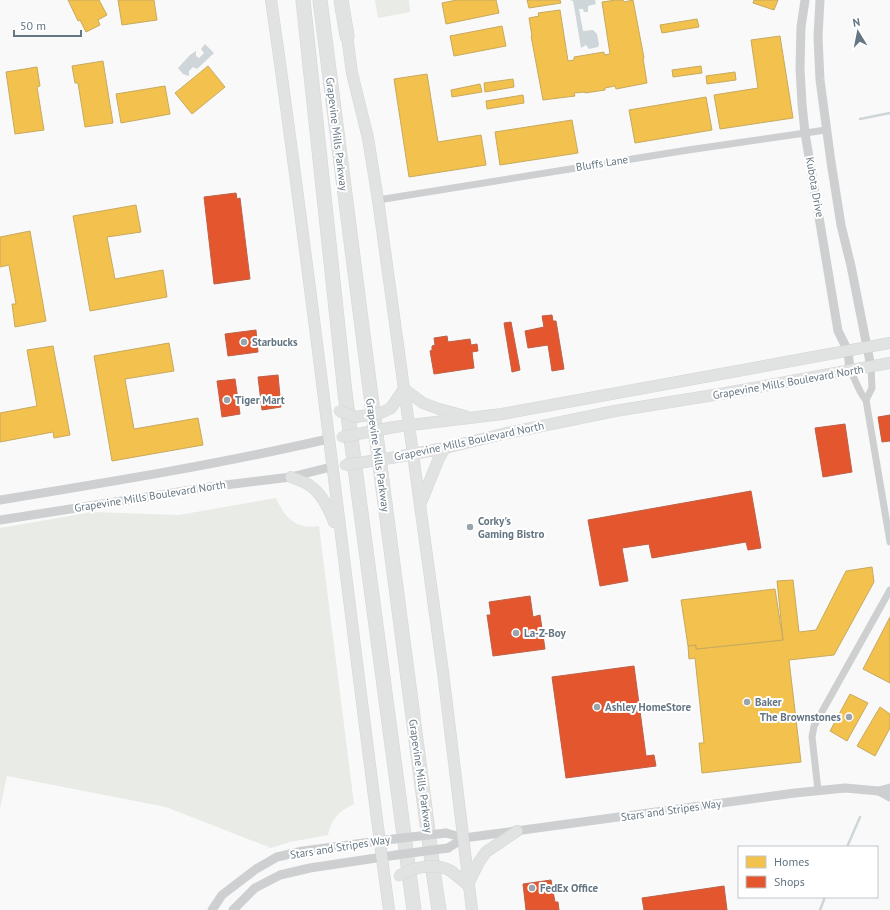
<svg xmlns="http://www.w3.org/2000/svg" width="890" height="910" font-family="'PT Sans',sans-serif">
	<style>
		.green { fill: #e8ebe6 }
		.water { fill: #ced6d9 }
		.homes { fill: #f2c14e; stroke: #c8aa5e }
		.shops { fill: #e4572e; stroke: #be6048 }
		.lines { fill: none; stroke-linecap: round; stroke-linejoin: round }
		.stream { stroke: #ced6d9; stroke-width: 2.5 }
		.secondary-casing { stroke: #d5d6d7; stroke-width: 12 }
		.motorway-casing { stroke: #d5d6d6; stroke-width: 15 }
		.minor { stroke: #cecfd0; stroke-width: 7 }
		.tertiary { stroke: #cecfd0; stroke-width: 9 }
		.secondary { stroke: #e1e2e2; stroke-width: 11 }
		.motorway { stroke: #e1e2e2; stroke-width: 14 }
		.secondary-bridge-casing { stroke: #d5d6d7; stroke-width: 12; stroke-linecap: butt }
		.tertiary-bridge { stroke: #cecfd0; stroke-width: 9 }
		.secondary-bridge { stroke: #e1e2e2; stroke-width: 11 }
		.poi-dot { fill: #99a4ac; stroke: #fff; stroke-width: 1.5 }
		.labels { text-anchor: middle; stroke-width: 4; stroke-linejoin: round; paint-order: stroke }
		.street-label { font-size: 11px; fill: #657683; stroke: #fff }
		.poi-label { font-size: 11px; font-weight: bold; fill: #657683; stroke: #fff; text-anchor: start }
	</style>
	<rect width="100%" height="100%" fill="#f9f9f9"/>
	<g class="green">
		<polygon points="375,0 409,0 410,12 378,18"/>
		<path d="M 276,498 C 285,518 296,530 319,526 L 354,804 C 339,811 331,819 328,835 L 290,842 L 271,848 L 166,807 L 7,776 L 0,808 L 0,528 L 92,512 L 179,515 Z"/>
	</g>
	<g class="water">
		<polygon points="570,0 595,0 596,4 588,6 588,12 584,12 583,9 579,9 583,31 593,30 597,34 599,44 598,47 589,49 586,45 581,48 574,6 573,1"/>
		<polygon points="205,44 214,53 197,69 193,67 189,71 189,76 183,74 178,68 190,55 196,51 196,56 199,58 204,53 201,49"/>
	</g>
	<g class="homes">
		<polygon points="68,0 99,0 107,15 98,20 100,25 86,32 80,20 78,21"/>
		<polygon points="118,0 154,0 157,20 122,25"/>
		<polygon points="457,0 496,0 499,13 446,24 442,3"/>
		<polygon points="527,0 560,0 561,3 529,8"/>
		<polygon points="616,0 623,0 624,2 633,0 644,58 643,58 647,83 616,89 615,86 605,88 605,90 585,93 585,92 574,93 575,96 543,100 531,36 532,36 529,18 539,16 538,13 560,10 568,61 574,60 574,57 604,52 604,55 610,54 602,2"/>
		<polygon points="754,0 778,0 774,10 753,3"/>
		<polygon points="697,19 699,27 662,33 660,25"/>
		<polygon points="502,26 506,46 454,56 450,36"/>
		<polygon points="780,36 793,118 720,129 714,95 758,88 751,40"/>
		<polygon points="103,61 113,123 85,127 78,83 75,83 72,66"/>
		<polygon points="208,66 225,87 192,114 175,93"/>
		<polygon points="701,66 702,73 673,77 672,70"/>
		<polygon points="37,67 40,86 37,87 44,130 15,134 6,72"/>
		<polygon points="735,72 736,80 707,84 706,76"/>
		<polygon points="427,74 438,142 481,135 486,165 409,177 394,79"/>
		<polygon points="513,79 514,87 485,92 484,83"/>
		<polygon points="480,84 482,92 452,97 451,90"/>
		<polygon points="165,86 170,114 121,123 116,94"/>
		<polygon points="523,95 524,103 487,109 486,101"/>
		<polygon points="706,97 712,130 635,143 629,110"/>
		<polygon points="572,120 578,153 500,165 495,132"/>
		<polygon points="136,205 141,232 107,237 115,279 163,270 167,297 90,311 73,216"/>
		<polygon points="30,231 46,321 15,327 12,304 16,304 9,265 0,267 0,237"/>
		<polygon points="169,343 174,371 125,379 134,429 198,418 203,445 112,461 94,356"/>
		<polygon points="53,346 70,435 54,438 53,432 0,442 0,413 37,406 27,350"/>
		<polygon points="872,567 874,582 834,655 789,660 801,762 702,773 699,743 704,743 695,658 689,659 688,646 696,645 696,649 783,640 777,581 793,580 799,632 816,630 846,571"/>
		<polygon points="775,589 783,640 696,649 696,645 688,646 681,600"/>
		<polygon points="890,617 890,683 863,669"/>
		<polygon points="850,694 868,703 847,741 830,731"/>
		<polygon points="880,707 890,714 890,728 875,756 857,746"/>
	</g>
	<g class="shops">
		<polygon points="236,193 237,199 240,198 250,279 214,284 204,197"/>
		<polygon points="552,315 553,321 556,321 564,369 552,371 548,345 528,348 525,331 544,327 542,316"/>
		<polygon points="511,322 520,370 512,372 504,323"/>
		<polygon points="256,330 258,352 228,356 225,334"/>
		<polygon points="447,336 448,342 470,339 471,345 477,344 478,351 472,352 474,368 434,374 430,351 432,350 432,346 435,345 434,338"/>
		<polygon points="278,375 281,407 262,410 258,377"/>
		<polygon points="235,379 240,414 222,417 217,381"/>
		<polygon points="890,415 890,441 882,442 878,417"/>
		<polygon points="845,424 852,472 823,477 815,428"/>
		<polygon points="751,491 761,548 748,550 746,542 652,558 649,544 622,548 628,581 600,586 588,520"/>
		<polygon points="530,596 533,617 540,615 545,649 493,656 487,615 491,615 489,602"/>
		<polygon points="634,666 646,756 654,755 656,766 566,778 552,677"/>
		<polygon points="551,880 555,902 558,902 559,910 526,910 523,884"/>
		<polygon points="724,886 727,910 644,910 642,898"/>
	</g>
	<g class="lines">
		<g class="stream">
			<polyline points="860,119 890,113"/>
			<polyline points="847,847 860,817"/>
			<polyline points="820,910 825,897"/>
		</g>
		<g class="secondary-casing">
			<g id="secondary">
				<path d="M 271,0 C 315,303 348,607 389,910"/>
				<polyline points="347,36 352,73 368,138 378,200 443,672 472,910"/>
				<polyline points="391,408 404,389 423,403 439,409 465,416"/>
				<polyline points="394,427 502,414 890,343"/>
				<polyline points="397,457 445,448 507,433 615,411 720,394 890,363"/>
				<path d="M 291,477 C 297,480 304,481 309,485 C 322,493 329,509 334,522"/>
				<polyline points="420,505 439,458 445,448"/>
				<polyline points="451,871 468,885"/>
				<polyline points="468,884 479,862 486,852 517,831"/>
			</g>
		</g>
		<g class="motorway-casing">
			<g id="motorway">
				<polyline points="303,0 345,393 414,910"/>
				<polyline points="320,0 370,389 434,877 439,910"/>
				<polyline points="341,0 347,36"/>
			</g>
		</g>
		<g class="minor">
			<polyline points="378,200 688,150 826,130"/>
			<path d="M 850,370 C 856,380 858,391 866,400 L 890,542"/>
			<polyline points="866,400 872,388 871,367"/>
			<polyline points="818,790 812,737 814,726 890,590"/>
		</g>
		<g class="tertiary">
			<polyline points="805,0 801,27 800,68 802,104 805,133 838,331 848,351 850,370"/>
			<polyline points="820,0 818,37 820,80 831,162 841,225 851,266 871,367"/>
			<path d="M 0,500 C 110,482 220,464 328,439"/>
			<polyline points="0,520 217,486 291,477 331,467"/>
			<polyline points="879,791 890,797"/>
			<polyline points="446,833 464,838 795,793 845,788 879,791 890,788"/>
			<polyline points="448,848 464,838"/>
			<polyline points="212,910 222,895 256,869 277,857 303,851 394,839"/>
			<polyline points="233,910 255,888 280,875 310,868 396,855"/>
		</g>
		<use href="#secondary" class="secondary"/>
		<use href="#motorway" class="motorway"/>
		<g class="secondary-bridge-casing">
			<g id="secondary-bridge">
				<polyline points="339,411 356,417 381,413 391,408"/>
				<polyline points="342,437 394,427"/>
				<polyline points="345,465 397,457"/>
				<path d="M 399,876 C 412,867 436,862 451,871"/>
			</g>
		</g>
		<g class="tertiary-bridge">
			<polyline points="394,839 446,833"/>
			<polyline points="396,855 448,848"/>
		</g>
		<use href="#secondary-bridge" class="secondary-bridge"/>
	</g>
	<g class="poi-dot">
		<circle cx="244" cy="342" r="4"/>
		<circle cx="227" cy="400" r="4"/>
		<circle cx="470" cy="527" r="4"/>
		<circle cx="516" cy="633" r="4"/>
		<circle cx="747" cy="702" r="4"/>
		<circle cx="597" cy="707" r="4"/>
		<circle cx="849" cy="717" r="4"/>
		<circle cx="532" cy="888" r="4"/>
	</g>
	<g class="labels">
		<g class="street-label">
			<text transform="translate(337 134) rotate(83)" y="4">Grapevine Mills Parkway</text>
			<text transform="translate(602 163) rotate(-9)" y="4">Bluffs Lane</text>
			<text transform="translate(815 187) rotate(80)" y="4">Kubota Drive</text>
			<text transform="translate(788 382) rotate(-10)" y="4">Grapevine Mills Boulevard North</text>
			<text transform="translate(469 441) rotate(-12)" y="4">Grapevine Mills Boulevard North</text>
			<text transform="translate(378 455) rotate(82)" y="4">Grapevine Mills Parkway</text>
			<text transform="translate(150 496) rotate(-9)" y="4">Grapevine Mills Boulevard North</text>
			<text transform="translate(421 776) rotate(82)" y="4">Grapevine Mills Parkway</text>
			<text transform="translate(671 810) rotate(-8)" y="4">Stars and Stripes Way</text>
			<text transform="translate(340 847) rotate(-9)" y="4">Stars and Stripes Way</text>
		</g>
		<g class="poi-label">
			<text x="252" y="346">Starbucks</text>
			<text x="235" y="404">Tiger Mart</text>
			<text x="478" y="525">Corky's<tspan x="478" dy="13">Gaming Bistro</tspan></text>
			<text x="524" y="637">La-Z-Boy</text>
			<text x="755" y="706">Baker</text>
			<text x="605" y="711">Ashley HomeStore</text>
			<text x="841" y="721" text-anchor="end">The Brownstones</text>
			<text x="540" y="892">FedEx Office</text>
		</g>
	</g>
	<rect x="738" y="846" width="140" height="52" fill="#ffffff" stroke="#c1c8cd"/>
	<rect x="746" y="856" width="20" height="12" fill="#f2c14e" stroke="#c1c8cd"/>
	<text x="774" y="866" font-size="12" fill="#657683">Homes</text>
	<rect x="746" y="876" width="20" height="12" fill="#e4572e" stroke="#c1c8cd"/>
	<text x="774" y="886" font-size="12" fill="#657683">Shops</text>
	<g transform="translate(858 32) rotate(350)" stroke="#ffffff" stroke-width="3" paint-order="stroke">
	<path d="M0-3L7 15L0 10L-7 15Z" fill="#657683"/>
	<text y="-6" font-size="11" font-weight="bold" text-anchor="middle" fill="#657683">N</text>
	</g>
	<path d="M14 30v6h67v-6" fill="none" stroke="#657683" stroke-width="2"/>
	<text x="20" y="30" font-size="12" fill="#657683" stroke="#ffffff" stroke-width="3" paint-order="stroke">50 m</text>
</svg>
